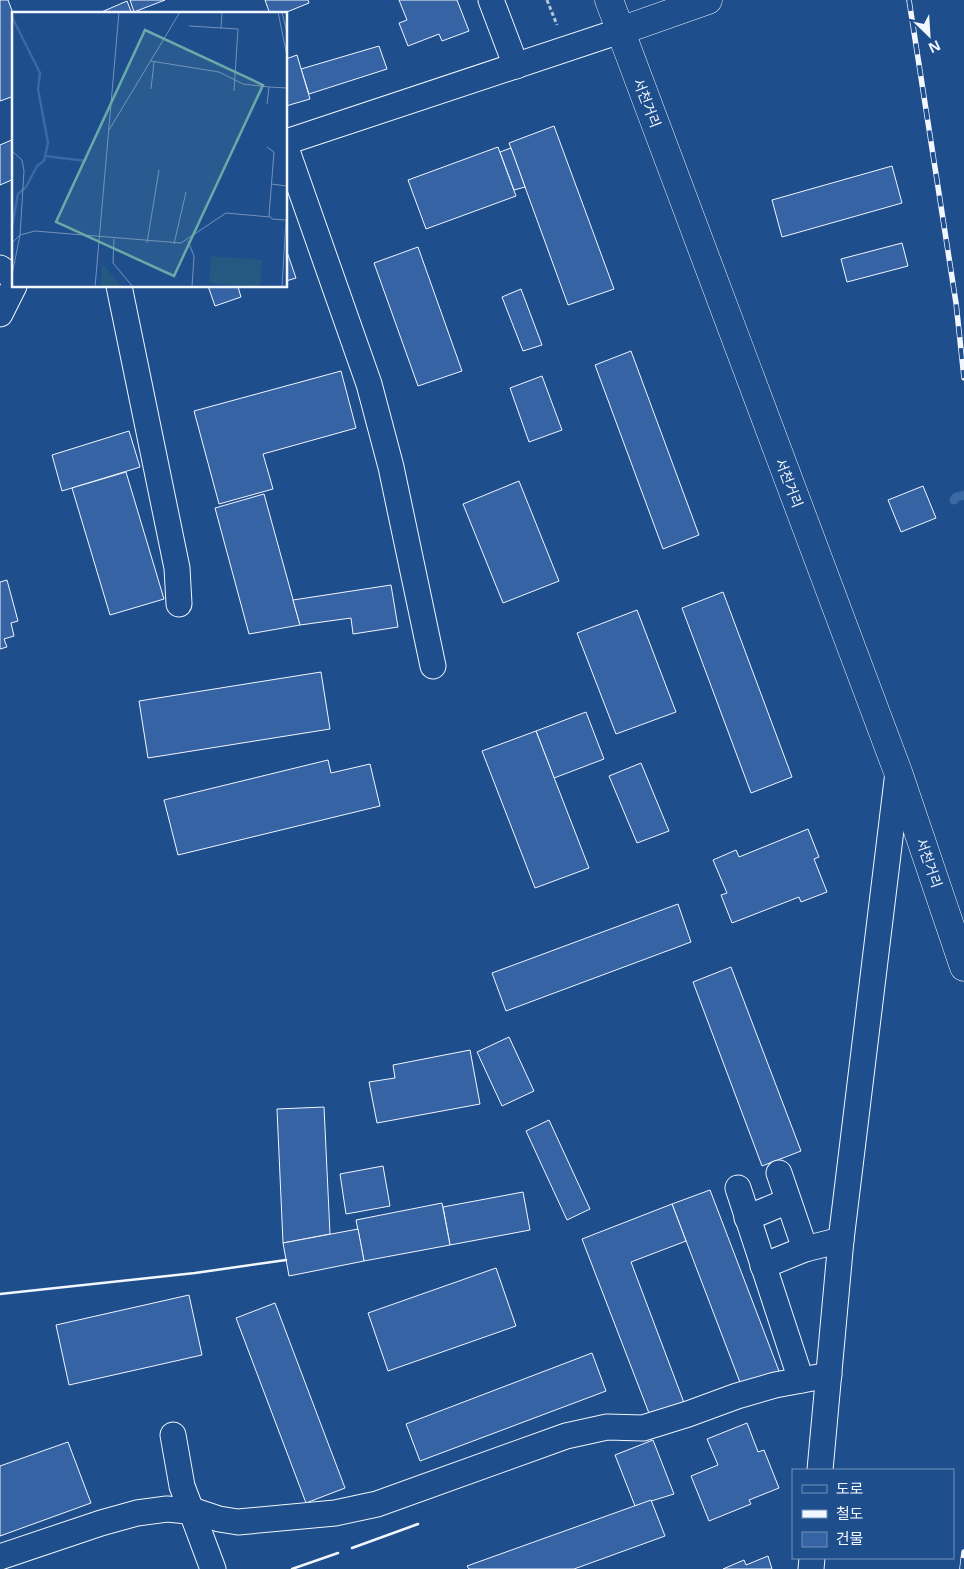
<svg xmlns="http://www.w3.org/2000/svg" width="964" height="1569" font-family="'Open Sans','Noto Sans KR',sans-serif">
	<style>
		.lines { fill: none; stroke-linecap: round; stroke-linejoin: round }
		.stream { stroke: #3b69a3; stroke-width: 9 }
		.building { fill: #3563a3; stroke: #f2f6ff }
		.minor-casing { stroke: #f2f6ff; stroke-width: 27 }
		.tertiary-casing { stroke: #f2f6ff; stroke-width: 29 }
		.primary-casing { stroke: #f2f6ff; stroke-width: 29 }
		.path { stroke: #b3c4dc; stroke-width: 3; stroke-dasharray: 4 2.5; stroke-linecap: butt }
		.minor { stroke: #1f4e8c; stroke-width: 25 }
		.tertiary { stroke: #1f4e8c; stroke-width: 28 }
		.primary { stroke: #1f4e8c; stroke-width: 28 }
		.rail-casing { stroke: #f2f6ff; stroke-width: 5.5 }
		.rail { stroke: #1f4e8c; stroke-width: 4; stroke-dasharray: 11; stroke-linecap: butt }
		.wall { stroke: #f2f6ff; stroke-width: 2.5 }
		.labels { text-anchor: middle; stroke-width: 4; stroke-linejoin: round; paint-order: stroke }
		.street-label { font-size: 14px; fill: #f2f6ff; stroke: #1f4e8c }
		.inset-river { fill: none; stroke: #3b69a3; stroke-width: 2.5 }
		.inset-road { fill: none; stroke: #7391ba; stroke-width: 1 }
		.view { fill: #6aa9a8; fill-opacity: 0.15; stroke: #6aa9a8; stroke-width: 2.5 }
		.inset-edge { fill: none; stroke: #f2f6ff; stroke-width: 2.5 }
	</style>
	<rect width="100%" height="100%" fill="#1f4e8c"/>
	<g class="lines">
		<polyline class="stream" points="954,500 956,497 964,495"/>
	</g>
	<g class="building">
		<polygon points="0,0 8,0 14,16 14,96 0,101"/>
		<polygon points="130,0 165,0 134,12"/>
		<polygon points="265,0 308,0 309,3 282,14 270,14"/>
		<polygon points="399,0 457,0 469,31 442,41 439,34 408,46 399,23 407,20"/>
		<polygon points="127,1 132,14 97,14"/>
		<polygon points="379,46 387,69 309,94 301,69"/>
		<polygon points="297,55 310,99 286,106 286,59"/>
		<polygon points="554,126 614,289 568,305 509,143"/>
		<polygon points="14,139 14,179 0,185 0,145"/>
		<polygon points="498,147 516,196 426,229 408,180"/>
		<polygon points="511,148 525,187 514,190 500,152"/>
		<polygon points="892,166 902,203 782,237 772,200"/>
		<polygon points="902,243 908,266 847,282 841,259"/>
		<polygon points="418,247 462,371 418,386 374,263"/>
		<polygon points="286,249 296,278 286,281"/>
		<polygon points="208,286 240,286 238,287 241,297 215,306"/>
		<polygon points="521,289 542,345 523,351 502,297"/>
		<polygon points="631,351 699,535 663,549 595,365"/>
		<polygon points="341,371 356,428 263,454 273,489 219,504 194,411"/>
		<polygon points="542,376 562,430 529,442 510,388"/>
		<polygon points="129,431 140,467 62,491 52,455"/>
		<polygon points="126,472 164,599 110,615 72,488"/>
		<polygon points="519,481 559,581 503,603 463,504"/>
		<polygon points="923,486 936,518 901,532 888,500"/>
		<polygon points="264,494 300,625 249,634 215,508"/>
		<polygon points="7,580 18,621 11,623 14,636 4,639 7,647 0,649 0,582"/>
		<polygon points="391,585 398,627 353,634 351,618 300,625 293,600"/>
		<polygon points="723,592 792,777 751,793 682,608"/>
		<polygon points="637,610 676,712 616,734 577,633"/>
		<polygon points="321,672 330,729 148,758 139,701"/>
		<polygon points="586,712 604,759 554,778 536,731"/>
		<polygon points="536,731 589,868 535,888 482,751"/>
		<polygon points="328,760 331,773 370,764 380,806 178,855 164,800"/>
		<polygon points="641,763 669,831 637,843 609,776"/>
		<polygon points="808,829 819,857 814,859 827,892 801,902 799,897 732,923 721,895 727,893 713,860 736,850 739,857"/>
		<polygon points="678,904 691,942 506,1011 492,973"/>
		<polygon points="731,967 801,1151 762,1166 693,982"/>
		<polygon points="509,1037 534,1091 502,1106 477,1052"/>
		<polygon points="470,1050 480,1104 377,1123 369,1082 395,1078 393,1065"/>
		<polygon points="324,1107 330,1234 283,1243 277,1109"/>
		<polygon points="549,1120 590,1209 567,1220 526,1131"/>
		<polygon points="383,1166 390,1206 346,1214 340,1174"/>
		<polygon points="710,1190 779,1371 741,1385 672,1204"/>
		<polygon points="523,1192 530,1230 450,1245 443,1207"/>
		<polygon points="442,1203 450,1245 364,1261 356,1220"/>
		<polygon points="672,1204 686,1241 631,1262 686,1408 652,1421 582,1239"/>
		<polygon points="358,1229 364,1261 289,1276 283,1243"/>
		<polygon points="496,1268 516,1326 388,1371 368,1313"/>
		<polygon points="189,1295 202,1355 69,1385 56,1325"/>
		<polygon points="275,1303 345,1488 306,1503 236,1318"/>
		<polygon points="592,1353 606,1391 420,1461 406,1424"/>
		<polygon points="747,1423 758,1452 764,1450 779,1488 749,1500 751,1504 709,1521 691,1476 718,1465 707,1439"/>
		<polygon points="653,1440 674,1494 635,1506 615,1455"/>
		<polygon points="68,1442 91,1503 0,1536 0,1466"/>
		<polygon points="651,1500 665,1536 574,1569 469,1569 467,1566"/>
		<polygon points="768,1556 772,1569 723,1569 744,1560 746,1565"/>
	</g>
	<g class="lines">
		<g class="minor-casing">
			<g id="minor">
				<polyline points="491,0 516,66"/>
				<polyline points="286,142 620,31"/>
				<polyline points="286,148 369,384 391,467 433,666"/>
				<polyline points="0,268 14,278"/>
				<polyline points="119,286 177,568 179,604"/>
				<polyline points="0,314 14,286"/>
				<polyline points="779,1173 805,1249"/>
				<polyline points="738,1188 801,1380"/>
				<polyline points="747,1218 788,1201"/>
				<polyline points="763,1266 805,1249 841,1240"/>
				<polyline points="173,1435 182,1486 213,1569"/>
				<polyline points="820,1470 841,1240 898,772"/>
				<polyline points="0,1557 101,1523 137,1513 167,1509 198,1512 219,1519 238,1522 335,1513 377,1504 566,1436 607,1427 643,1428 688,1414 737,1396 775,1385 829,1375"/>
				<polyline points="811,1569 812,1558"/>
			</g>
		</g>
		<g class="tertiary-casing">
			<polyline id="tertiary" points="620,31 708,0"/>
		</g>
		<g class="primary-casing">
			<polyline id="primary" points="609,0 898,772 964,967"/>
		</g>
		<polyline class="path" points="547,0 557,25"/>
		<use href="#minor" class="minor"/>
		<use href="#tertiary" class="tertiary"/>
		<use href="#primary" class="primary"/>
		<g class="rail-casing">
			<g id="rail">
				<polyline points="909,0 956,303 964,378"/>
				<polyline points="962,1569 964,1552"/>
			</g>
		</g>
		<use href="#rail" class="rail"/>
		<g class="wall">
			<polyline points="0,1294 195,1273 286,1260"/>
			<polyline points="352,1548 418,1524"/>
			<polyline points="292,1569 338,1553"/>
		</g>
	</g>
	<g class="labels">
		<g class="street-label">
			<text transform="translate(647 103) rotate(69)" y="5">서천거리</text>
			<text transform="translate(789 483) rotate(69)" y="5">서천거리</text>
			<text transform="translate(929 863) rotate(71)" y="5">서천거리</text>
		</g>
	</g>
	<g transform="translate(12 12)">
		<rect width="275" height="275" fill="#1f4e8c"/>
		<path d="M 199,244 L 250,248 L 248,275 L 197,271 ZM 90,253 L 93,254 L 109,275 L 89,275 Z" fill="#245a82"/>
		<path class="inset-river" d="M 0,5 L 28,61 L 26,77 L 36,131 L 32,149 L 25,154 L 14,175 L 6,182 L 0,215M 33,144 L 74,149"/>
		<path class="inset-road" d="M 266,0 L 275,44M 270,0 L 275,21M 177,14 L 226,17 L 222,79M 209,16 L 210,0M 139,49 L 207,60 L 231,72 L 257,75 L 255,92M 257,75 L 275,76M 139,77 L 142,50M 97,118 L 168,0M 255,135 L 262,140 L 257,203 L 260,207 L 274,208 L 270,275M 0,139 L 10,148 L 12,159 L 8,223 L 0,263M 259,172 L 275,174M 102,227 L 101,251 L 121,275M 176,229 L 182,244 L 180,275M 0,231 L 8,223 L 23,219 L 169,231 L 214,201 L 258,205M 135,231 L 147,158M 162,232 L 174,180M 83,275 L 107,0"/>
		<path class="view" d="M 133,18 L 251,73 L 162,264 L 44,210 Z"/>
		<rect width="275" height="275" class="inset-edge"/>
	</g>
	<rect x="792" y="1469" width="162" height="90" fill="#1f4e8c" stroke="#7391ba"/>
	<rect x="802" y="1485" width="25" height="8" fill="#1f4e8c" stroke="#7391ba"/>
	<text x="836" y="1494" font-size="15" fill="#f2f6ff">도로</text>
	<rect x="802" y="1510" width="25" height="8" fill="#f2f6ff" stroke="#7391ba"/>
	<text x="836" y="1519" font-size="15" fill="#f2f6ff">철도</text>
	<rect x="802" y="1532" width="25" height="15" fill="#3563a3" stroke="#7391ba"/>
	<text x="836" y="1544" font-size="15" fill="#f2f6ff">건물</text>
	<g transform="translate(929 35) rotate(155)" stroke="#1f4e8c" stroke-width="4" paint-order="stroke">
	<path d="M0-4L9 19L0 12L-9 19Z" fill="#f2f6ff"/>
	<text y="-8" font-size="14" font-weight="bold" text-anchor="middle" fill="#f2f6ff">N</text>
	</g>
</svg>
